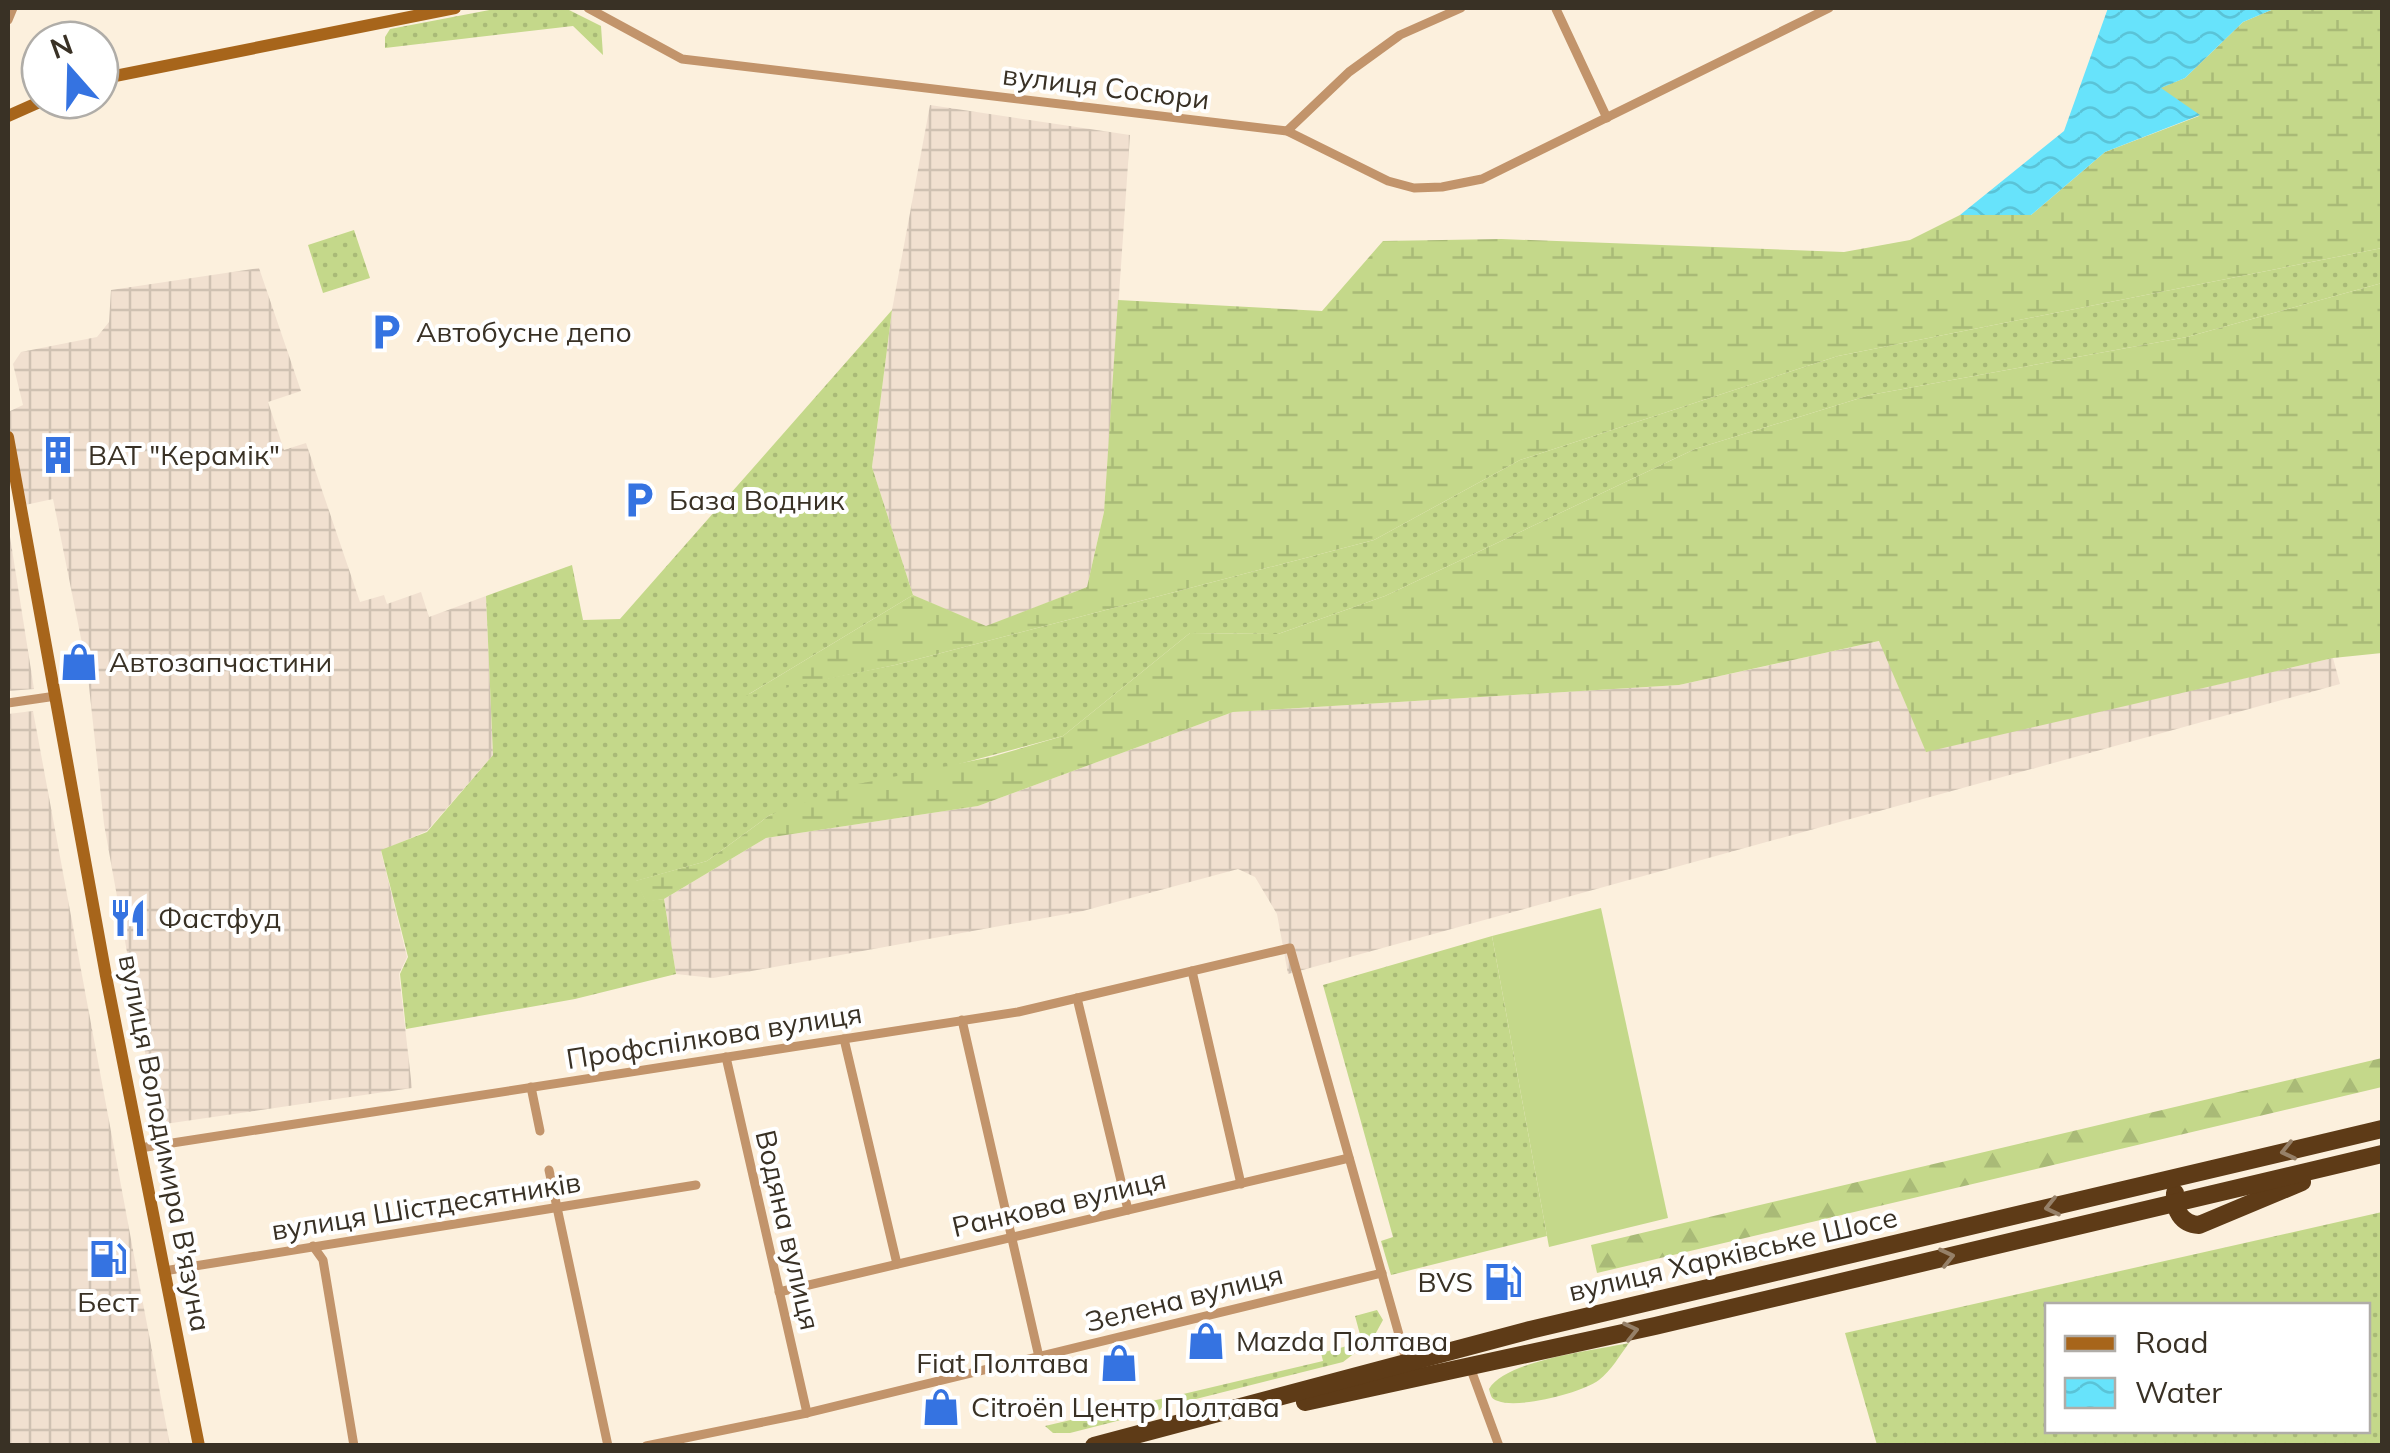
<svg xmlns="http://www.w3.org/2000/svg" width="2390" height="1453" font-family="Mulish,sans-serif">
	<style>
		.industrial { fill: url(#industrial-grid) }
		.grass { fill: url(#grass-dots); fill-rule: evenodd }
		.forest { fill: url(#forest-firs) }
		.wetland { fill: url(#wetland-marsh) }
		.pitch { fill: #c4d88a }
		.water { fill: url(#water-waves) }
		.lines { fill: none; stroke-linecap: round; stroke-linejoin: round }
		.street { stroke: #c2946b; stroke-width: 9 }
		.secondary { stroke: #a7651b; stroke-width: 12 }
		.highway { stroke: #5e3b17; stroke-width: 18 }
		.oneway { stroke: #968068 }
		.labels { text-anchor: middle; stroke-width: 8; stroke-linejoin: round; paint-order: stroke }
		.street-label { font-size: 28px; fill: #393125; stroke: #fff }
		.poi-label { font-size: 28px; fill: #393125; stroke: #fff; text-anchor: start }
	</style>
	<defs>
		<pattern id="industrial-grid" width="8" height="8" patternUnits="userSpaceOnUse" patternTransform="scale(2.5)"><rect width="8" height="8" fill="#f1e0d0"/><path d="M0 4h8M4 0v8" fill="none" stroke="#cfc1b2"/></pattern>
		<pattern id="grass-dots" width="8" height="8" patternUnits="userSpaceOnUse" patternTransform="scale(2.5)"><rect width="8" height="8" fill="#c4d88a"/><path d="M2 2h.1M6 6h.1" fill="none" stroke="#a9ba77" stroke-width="1.8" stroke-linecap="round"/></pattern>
		<pattern id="forest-firs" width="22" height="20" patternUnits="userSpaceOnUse" patternTransform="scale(2.5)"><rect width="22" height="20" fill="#c4d88a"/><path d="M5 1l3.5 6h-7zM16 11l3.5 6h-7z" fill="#a9ba77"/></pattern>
		<pattern id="wetland-marsh" width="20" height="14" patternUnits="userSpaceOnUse" patternTransform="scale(2.5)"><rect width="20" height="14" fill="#c4d88a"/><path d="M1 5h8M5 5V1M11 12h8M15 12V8" fill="none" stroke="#a9ba77"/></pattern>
		<pattern id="water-waves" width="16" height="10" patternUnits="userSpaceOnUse" patternTransform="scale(2.5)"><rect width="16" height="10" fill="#67e3fb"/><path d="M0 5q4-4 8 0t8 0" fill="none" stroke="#5ac3d7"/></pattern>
	</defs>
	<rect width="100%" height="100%" fill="#fcf0dd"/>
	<g class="industrial">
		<polygon points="930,105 1130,135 1104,512 1087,587 986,627 913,595 872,467 892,310"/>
		<polygon points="259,268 301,391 268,402 284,450 306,443 360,602 384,595 387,604 421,592 429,617 486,596 493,755 427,831 381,851 407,957 399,974 412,1088 158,1125 104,824 87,668 53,499 25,505 8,428 8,412 23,405 13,364 21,352 97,337 109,322 111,290"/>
		<polygon points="8,524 34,689 8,691"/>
		<polygon points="1880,641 1926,751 2333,658 2340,684 1288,974 1277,914 1255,877 1238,869 1083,911 713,978 676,974 664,899 766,838 978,806 1233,712 1679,685"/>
		<polygon points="33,711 138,1277 170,1445 8,1445 8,714"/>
	</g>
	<g class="grass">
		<polygon points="500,8 565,8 601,26 603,55 573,26 385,48 385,37 390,29"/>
		<polygon points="354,230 370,278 323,293 308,245"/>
		<polygon points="2382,248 2382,283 2187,337 1870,395 1695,449 1385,596 1278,634 1190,633 1063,736 770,815 707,861 636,881 646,901 664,899 676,974 575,999 406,1029 400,974 408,957 381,850 427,832 493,755 486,596 572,565 583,620 620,619 892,310 872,467 913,595 749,694 895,665 1374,540 1520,460 1838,356"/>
		<polygon points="1492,936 1547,1236 1391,1275 1381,1241 1393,1237 1323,985"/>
		<path d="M 2382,1212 L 2382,1445 L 1877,1445 L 1845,1333 ZM 2048,1306 L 2368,1306 L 2368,1430 L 2048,1430 Z"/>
		<polygon points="1377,1310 1383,1320 1372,1340 1343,1362 1188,1401 1181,1399 1179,1395 1323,1361 1321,1353 1362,1342 1355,1316"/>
		<path d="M 1629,1343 C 1620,1355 1611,1371 1599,1380 C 1582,1393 1518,1409 1498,1401 C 1491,1399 1491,1396 1489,1389 C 1506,1360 1596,1350 1629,1343 Z"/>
		<polygon points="1169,1397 1160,1410 1070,1433 1053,1433 1045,1426"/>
	</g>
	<polygon class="forest" points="2382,1058 2382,1087 1597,1273 1591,1245"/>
	<g class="wetland">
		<polygon points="2276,8 2382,8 2382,248 1838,356 1520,460 1374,540 895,665 746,696 913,595 986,626 1087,587 1104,512 1118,300 1322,311 1383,241 1501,239 1844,252 1910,240 1960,215 2031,215 2105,152 2199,116 2160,88 2185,78 2243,22"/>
		<polygon points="2382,283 2382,653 2333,658 1926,752 1879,641 1679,685 1233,712 978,806 766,838 664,899 646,902 635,881 707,861 770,815 853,785 991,757 1063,736 1190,633 1278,634 1385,596 1695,449 1870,395 2187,337"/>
	</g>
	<polygon class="pitch" points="1601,908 1668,1218 1549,1247 1492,936"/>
	<polygon class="water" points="2108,8 2276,8 2243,22 2185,78 2161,88 2200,115 2105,152 2031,215 1960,215 2064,131"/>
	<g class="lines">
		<g class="street">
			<polyline points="588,8 682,59 1287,131 1388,181 1414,188 1442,187 1482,179 1829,8"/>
			<polyline points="1556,9 1607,118"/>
			<polyline points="8,20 13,8"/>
			<polyline points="1287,131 1349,72 1400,35 1461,8"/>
			<polyline points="8,703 56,696"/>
			<polyline points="1192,971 1241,1184"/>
			<polyline points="1077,998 1128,1210"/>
			<polyline points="962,1020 1039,1357"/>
			<polyline points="844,1039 897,1264"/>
			<polyline points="726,1057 807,1413"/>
			<polyline points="531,1087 540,1131"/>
			<polyline points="140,1148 1018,1012 1290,948 1407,1363"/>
			<polyline points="549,1170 608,1446"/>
			<polyline points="313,1246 323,1260 354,1446"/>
			<polyline points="164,1271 696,1185"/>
			<polyline points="779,1292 1349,1158"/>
			<polyline points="1470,1367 1499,1446"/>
			<polyline points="646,1446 807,1413 1382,1273"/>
		</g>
		<g class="secondary">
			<polyline points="100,79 455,8"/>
			<polyline points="8,116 44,100"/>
			<polyline points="8,437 106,976 199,1446"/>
		</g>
		<g class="highway">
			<path d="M 2175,1193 C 2174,1210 2181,1224 2199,1225 L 2302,1182"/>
			<polyline points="1305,1402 1655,1326 2382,1154"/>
			<polyline points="1094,1446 1530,1330 2382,1129"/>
		</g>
	</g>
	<defs><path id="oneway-chevron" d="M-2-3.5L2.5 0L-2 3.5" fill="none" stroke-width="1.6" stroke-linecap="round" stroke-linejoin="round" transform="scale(2.5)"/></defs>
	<g class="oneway">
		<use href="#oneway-chevron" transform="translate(2288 1151) rotate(167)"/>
		<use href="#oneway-chevron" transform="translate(2052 1207) rotate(167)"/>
		<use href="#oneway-chevron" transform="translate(1947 1257) rotate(-13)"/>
		<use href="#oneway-chevron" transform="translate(1631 1331) rotate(-13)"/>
	</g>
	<defs>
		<g id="parking-bare" transform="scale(3)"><path d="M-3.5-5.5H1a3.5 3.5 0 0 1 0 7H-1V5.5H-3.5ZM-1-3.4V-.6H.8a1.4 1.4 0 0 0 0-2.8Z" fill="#3573e1" stroke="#fff" stroke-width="2.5" paint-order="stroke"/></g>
		<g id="building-bare" transform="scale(3)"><path d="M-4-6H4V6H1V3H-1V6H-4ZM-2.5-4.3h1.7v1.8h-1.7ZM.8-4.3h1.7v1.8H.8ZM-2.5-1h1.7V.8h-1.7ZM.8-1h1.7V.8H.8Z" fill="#3573e1" stroke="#fff" stroke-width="2.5" paint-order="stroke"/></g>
		<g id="shop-bare" transform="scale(3)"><path d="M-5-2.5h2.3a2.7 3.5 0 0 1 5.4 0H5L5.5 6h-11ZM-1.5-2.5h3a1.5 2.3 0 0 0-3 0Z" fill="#3573e1" stroke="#fff" stroke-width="2.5" paint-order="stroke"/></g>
		<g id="restaurant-bare" transform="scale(3)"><path d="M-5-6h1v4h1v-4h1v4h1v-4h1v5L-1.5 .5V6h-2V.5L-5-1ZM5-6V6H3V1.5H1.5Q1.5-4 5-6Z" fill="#3573e1" stroke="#fff" stroke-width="2.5" paint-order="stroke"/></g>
		<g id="fuel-bare" transform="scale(3)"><path d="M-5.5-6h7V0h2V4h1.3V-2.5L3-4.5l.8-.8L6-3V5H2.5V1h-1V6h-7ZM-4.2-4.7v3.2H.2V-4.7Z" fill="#3573e1" stroke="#fff" stroke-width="2.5" paint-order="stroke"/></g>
	</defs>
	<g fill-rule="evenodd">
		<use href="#parking-bare" x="386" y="332"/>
		<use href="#building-bare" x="58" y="455"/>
		<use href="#parking-bare" x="639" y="500"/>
		<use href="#shop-bare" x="79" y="662"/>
		<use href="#restaurant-bare" x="128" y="918"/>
		<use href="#fuel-bare" x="108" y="1259"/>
		<use href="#fuel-bare" x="1503" y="1282"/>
		<use href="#shop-bare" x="1206" y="1341"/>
		<use href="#shop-bare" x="1119" y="1363"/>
		<use href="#shop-bare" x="941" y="1407"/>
	</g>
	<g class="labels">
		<g class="street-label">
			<text transform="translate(1106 87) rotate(7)" y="10">вулиця Сосюри</text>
			<text transform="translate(714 1036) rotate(-9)" y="10">Профспілкова вулиця</text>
			<text transform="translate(165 1143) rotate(79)" y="10">вулиця Володимира В'язуна</text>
			<text transform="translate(1059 1203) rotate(-13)" y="10">Ранкова вулиця</text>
			<text transform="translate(426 1206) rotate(-9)" y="10">вулиця Шістдесятників</text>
			<text transform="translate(788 1230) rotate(77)" y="10">Водяна вулиця</text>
			<text transform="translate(1733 1254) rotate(-13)" y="10">вулиця Харківське Шосе</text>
			<text transform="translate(1184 1298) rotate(-14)" y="10">Зелена вулиця</text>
		</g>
		<g class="poi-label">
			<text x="416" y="342">Автобусне депо</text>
			<text x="88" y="465">ВАТ "Керамік"</text>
			<text x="669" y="510">База Водник</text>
			<text x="109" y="672">Автозапчастини</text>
			<text x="158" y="928">Фастфуд</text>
			<text x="1473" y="1292" text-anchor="end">BVS</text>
			<text x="108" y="1312" text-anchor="middle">Бест</text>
			<text x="1236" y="1351">Mazda Полтава</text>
			<text x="1089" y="1373" text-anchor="end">Fiat Полтава</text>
			<text x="971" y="1417">Citroën Центр Полтава</text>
		</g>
	</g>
	<rect width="2390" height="1453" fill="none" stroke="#393125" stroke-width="20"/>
	<rect x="2045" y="1303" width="325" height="130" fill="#ffffff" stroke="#b0ada8" stroke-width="2.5"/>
	<rect x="2065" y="1336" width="50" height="15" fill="#a7651b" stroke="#b0ada8" stroke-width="2.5"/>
	<text x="2135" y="1353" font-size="30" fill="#393125">Road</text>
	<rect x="2065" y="1378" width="50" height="30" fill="url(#water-waves)" stroke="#b0ada8" stroke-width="2.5"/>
	<text x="2135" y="1403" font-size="30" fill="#393125">Water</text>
	<g transform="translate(70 70) rotate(340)"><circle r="48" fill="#ffffff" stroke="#b0ada8" stroke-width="2.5"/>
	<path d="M0-8L18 38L0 25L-18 38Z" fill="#3573e1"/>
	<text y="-15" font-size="28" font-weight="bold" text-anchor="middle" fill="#393125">N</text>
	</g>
</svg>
